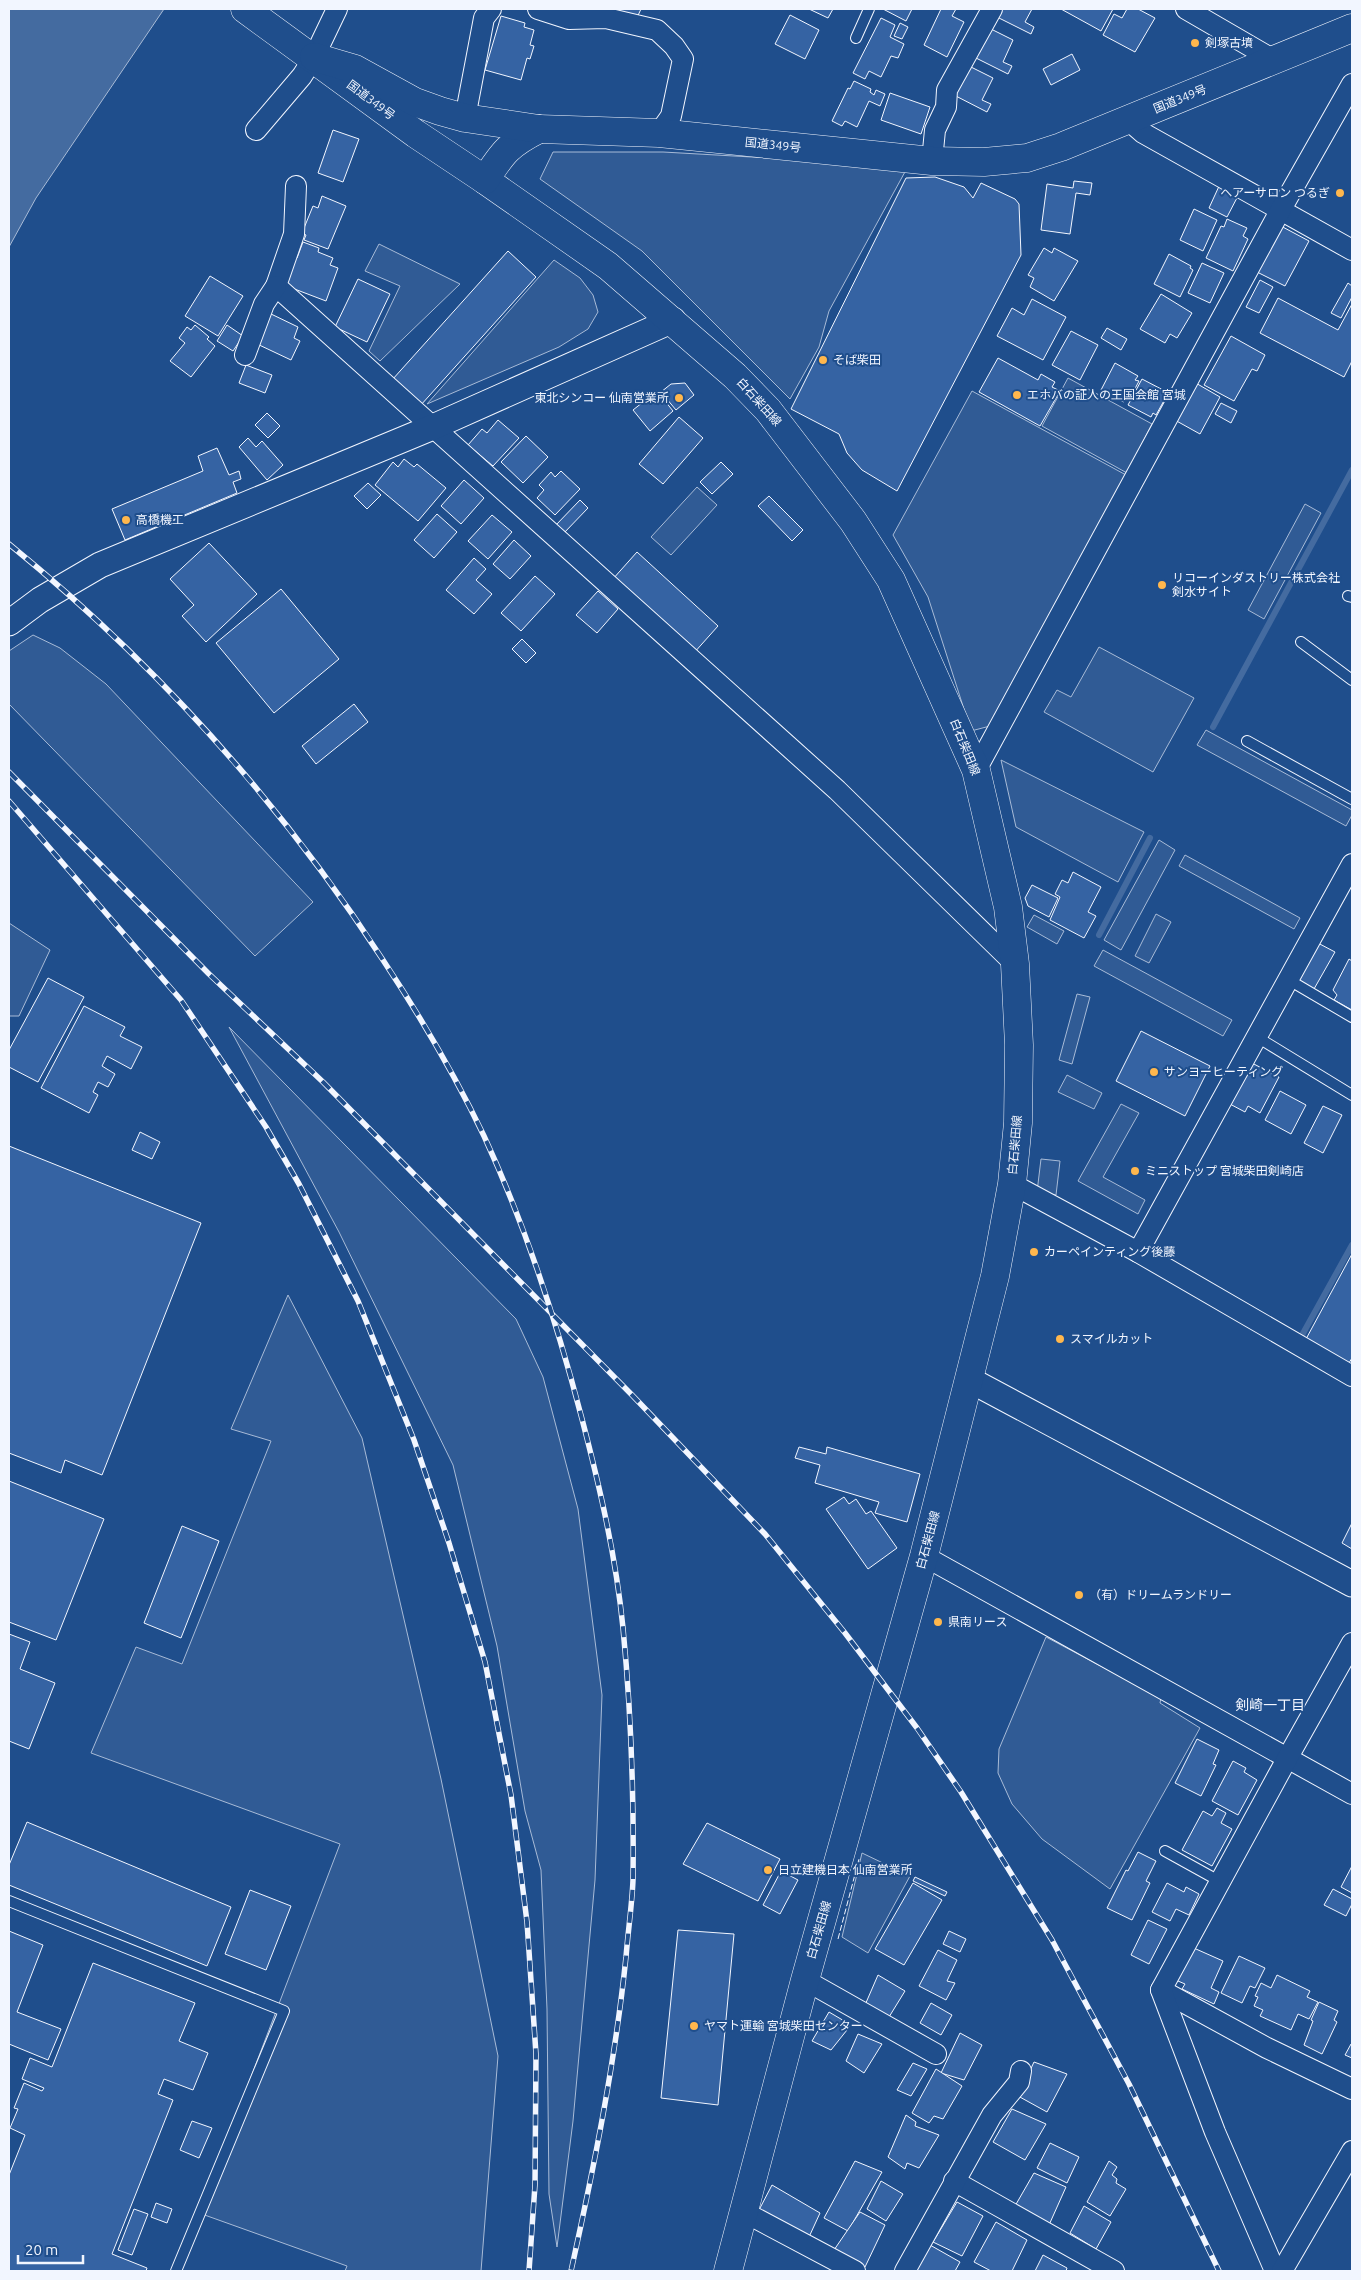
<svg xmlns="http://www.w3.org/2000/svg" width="1361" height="2280" font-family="Ubuntu,'Noto Sans JP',sans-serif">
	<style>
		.built { fill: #305b95; stroke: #a8bbd7 }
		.water { fill: #446ba0; stroke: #a8bbd7 }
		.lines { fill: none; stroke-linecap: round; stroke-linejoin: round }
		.stream { stroke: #446ba0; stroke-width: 6 }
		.building { fill: #3563a3; stroke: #f2f6ff }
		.service-casing { stroke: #f2f6ff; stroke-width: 12 }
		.minor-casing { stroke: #f2f6ff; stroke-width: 22 }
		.tertiary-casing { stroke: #f2f6ff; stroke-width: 27 }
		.primary-casing { stroke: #f2f6ff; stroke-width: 29 }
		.trunk-casing { stroke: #f2f6ff; stroke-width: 29 }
		.service { stroke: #1f4e8c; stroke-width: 10 }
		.minor { stroke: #1f4e8c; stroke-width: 20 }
		.tertiary { stroke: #1f4e8c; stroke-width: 25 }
		.primary { stroke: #1f4e8c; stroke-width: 28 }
		.trunk { stroke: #1f4e8c; stroke-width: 28 }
		.rail-casing { stroke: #f2f6ff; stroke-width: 5.5 }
		.rail { stroke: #1f4e8c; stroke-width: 4; stroke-dasharray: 11; stroke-linecap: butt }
		.fence { stroke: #f2f6ff; stroke-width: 1; stroke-dasharray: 6 2.5; stroke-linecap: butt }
		.poi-dot { fill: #ffb74d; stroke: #1f4e8c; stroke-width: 2 }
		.labels { text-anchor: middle; stroke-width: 4; stroke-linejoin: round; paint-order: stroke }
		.poi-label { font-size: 12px; fill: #f2f6ff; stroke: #1f4e8c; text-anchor: start }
		.street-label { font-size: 12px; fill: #f2f6ff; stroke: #1f4e8c }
		.neighbourhood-label { font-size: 14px; fill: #f2f6ff; stroke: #1f4e8c }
	</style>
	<rect width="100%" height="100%" fill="#1f4e8c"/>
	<g class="built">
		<polygon points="553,152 663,152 787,159 906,170 829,311 819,347 790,399 642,251 540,179"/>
		<polygon points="379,244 460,284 380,361 369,351 400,286 365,271"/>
		<polygon points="554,260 580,278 593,295 598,312 588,329 559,347 427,404"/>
		<polygon points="1068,378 1152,424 1127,473 1042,426"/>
		<polygon points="972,391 1126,475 990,726 971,731 928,597 893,535"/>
		<polygon points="697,487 717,505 671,555 651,537"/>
		<polygon points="1305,504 1321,513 1264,619 1248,610"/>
		<polygon points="33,635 60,648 106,684 313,902 255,956 9,704 9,651"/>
		<polygon points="1099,647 1194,698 1153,772 1044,712 1057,690 1071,697"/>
		<polygon points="1206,730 1352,810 1352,815 1346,826 1197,745"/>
		<polygon points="1001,760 1144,832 1118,882 1016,827"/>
		<polygon points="1159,840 1175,850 1121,950 1104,940"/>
		<polygon points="1185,855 1300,918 1294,929 1179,866"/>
		<polygon points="1156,914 1171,922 1149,963 1135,956"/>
		<polygon points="1034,915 1064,931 1057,944 1027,927"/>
		<polygon points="9,923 50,950 19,1016 9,1016"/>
		<polygon points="1103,950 1232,1020 1223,1036 1094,966"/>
		<polygon points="1077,994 1090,997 1072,1064 1059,1060"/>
		<polygon points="229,1027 516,1319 543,1377 578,1509 602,1695 595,1880 573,2121 557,2247 549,2194 547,2009 541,1870 525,1811 497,1646 453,1465 339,1232"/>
		<polygon points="1067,1075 1102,1093 1094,1109 1058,1092"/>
		<polygon points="1121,1104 1139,1113 1103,1177 1145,1200 1138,1214 1078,1181"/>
		<polygon points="1041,1159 1060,1161 1056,1195 1037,1192"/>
		<polygon points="288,1295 362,1438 441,1779 498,2056 481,2271 345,2271 347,2266 199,2213 340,1844 91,1753 136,1647 182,1664 271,1441 231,1429"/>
		<polygon points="1046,1637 1161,1698 1160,1703 1200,1728 1110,1889 1042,1839 1012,1804 998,1773 999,1749"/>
		<polygon points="862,1853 910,1876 868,1953 842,1937"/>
	</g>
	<polygon class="water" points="9,9 164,9 36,198 9,247"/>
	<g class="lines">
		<g class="stream">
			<polyline points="1213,727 1352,470"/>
			<polyline points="1099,935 1150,838"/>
			<polyline points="1301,1337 1352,1245"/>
		</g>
	</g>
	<g class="building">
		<polygon points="598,9 641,9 635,22"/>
		<polygon points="809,9 833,9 828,18"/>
		<polygon points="883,9 912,9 906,21"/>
		<polygon points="941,9 956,9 952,16 964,22 947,57 924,45"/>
		<polygon points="996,9 1032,9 1025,22 1034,27 1031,34 993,15"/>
		<polygon points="1061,9 1113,9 1101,31"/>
		<polygon points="1127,9 1138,9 1155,18 1135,52 1103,35 1114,14 1122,18"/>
		<polygon points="790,15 819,30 805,59 775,44"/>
		<polygon points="501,16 525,23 524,27 534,30 530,45 534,46 530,59 527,58 521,80 485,70"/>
		<polygon points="881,18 895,25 890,37 904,44 898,58 891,56 881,77 869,71 865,79 853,73"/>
		<polygon points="900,23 908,27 902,39 894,36"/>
		<polygon points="985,26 1013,40 1003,62 1012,66 1008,74 970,55"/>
		<polygon points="1072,54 1080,70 1051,85 1043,69"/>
		<polygon points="965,64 993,78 982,100 991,104 987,112 950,93"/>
		<polygon points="854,81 871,89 870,92 874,95 876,90 885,94 880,106 869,101 857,127 845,121 842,126 832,121 848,88 850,89"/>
		<polygon points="890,93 930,107 921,134 881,120"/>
		<polygon points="333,130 359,139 343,182 318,173"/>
		<polygon points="935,177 964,187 973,198 981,183 1015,199 1019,204 1021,255 897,491 862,470 847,453 839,434 791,409 906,178"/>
		<polygon points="1074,181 1092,183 1090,195 1076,193 1070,234 1041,230 1047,184 1073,188"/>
		<polygon points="1220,184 1239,194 1227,217 1209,208"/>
		<polygon points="322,196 346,206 328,249 304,240 306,235 302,233 313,206 318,208"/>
		<polygon points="1194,209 1217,220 1203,251 1180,240"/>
		<polygon points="1227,219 1247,228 1243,236 1248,239 1233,271 1206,258 1221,226 1224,227"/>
		<polygon points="1279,225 1309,241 1285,286 1255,271"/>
		<polygon points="303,242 319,248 318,252 333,258 330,265 338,268 326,301 284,285 294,257 297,258"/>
		<polygon points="1044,248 1052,253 1054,248 1078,261 1054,301 1030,287 1034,278 1028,275"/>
		<polygon points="508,251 536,277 420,406 392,380"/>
		<polygon points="1169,254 1191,266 1190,268 1193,270 1180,297 1154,284"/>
		<polygon points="1202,263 1224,273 1210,303 1188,293"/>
		<polygon points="210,276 243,296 218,336 185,316"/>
		<polygon points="358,279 390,294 367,342 335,327"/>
		<polygon points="1260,280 1273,287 1259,313 1246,307"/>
		<polygon points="1348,283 1352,286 1352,297 1341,318 1331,313"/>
		<polygon points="1161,294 1192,313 1177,338 1170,334 1165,343 1140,329"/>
		<polygon points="1278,298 1338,330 1352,304 1352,361 1344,377 1260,333"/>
		<polygon points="1032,299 1066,317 1043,360 997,336 1012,308 1024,315"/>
		<polygon points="269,313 298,327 294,338 300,341 291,360 255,343"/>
		<polygon points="195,325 209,337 207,339 215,346 191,377 170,361 185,343 179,338 187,327 191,330"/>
		<polygon points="227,325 243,336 233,351 217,341"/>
		<polygon points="1107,328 1127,339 1121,350 1101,338"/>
		<polygon points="1071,331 1098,345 1080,380 1052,365"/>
		<polygon points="1231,336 1265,355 1257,371 1252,369 1234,401 1204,385"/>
		<polygon points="998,358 1038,380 1041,374 1055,382 1052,387 1060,391 1040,426 979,392"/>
		<polygon points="1115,363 1138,376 1135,380 1139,381 1129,400 1126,398 1124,402 1101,390"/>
		<polygon points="246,365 272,375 265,393 239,383"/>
		<polygon points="1142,379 1165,391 1163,395 1166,397 1156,415 1153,413 1151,417 1128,405"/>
		<polygon points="1194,382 1220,397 1200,434 1173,419"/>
		<polygon points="685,383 694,395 676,410 661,392 671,384"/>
		<polygon points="657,391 673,411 650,431 633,410"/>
		<polygon points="1221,403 1237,411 1231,423 1215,414"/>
		<polygon points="267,413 280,426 268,438 255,425"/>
		<polygon points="679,417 703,438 663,484 639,464"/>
		<polygon points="498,420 519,438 493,466 468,445 482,429 487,433"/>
		<polygon points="526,436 548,457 523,483 501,462"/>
		<polygon points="248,438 256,447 262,441 283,465 267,480 239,447"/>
		<polygon points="217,448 229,475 239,471 241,479 233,482 237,493 125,540 112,509 203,471 198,456"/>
		<polygon points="404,459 414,467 417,464 446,488 418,521 375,485 393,462 398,467"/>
		<polygon points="721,462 733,474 712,494 700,482"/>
		<polygon points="561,471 580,489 555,515 537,498 544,490 539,485 551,472 555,477"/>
		<polygon points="464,480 484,498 461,524 441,506"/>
		<polygon points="368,483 381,495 367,509 354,496"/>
		<polygon points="769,496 803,530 792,541 758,506"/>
		<polygon points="580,500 588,508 563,534 555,526"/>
		<polygon points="437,514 457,532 434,558 414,540"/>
		<polygon points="492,515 512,532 488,559 468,541"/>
		<polygon points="514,540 531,556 510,579 493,564"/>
		<polygon points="209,543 257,594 206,642 182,616 194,605 170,579"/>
		<polygon points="637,552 718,626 693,654 612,580"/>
		<polygon points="474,558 486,569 476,580 492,594 474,614 446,590"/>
		<polygon points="535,576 555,594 521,631 501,613"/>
		<polygon points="281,589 339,659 274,713 216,643"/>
		<polygon points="598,591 618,609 597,633 576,615"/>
		<polygon points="522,639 536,653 526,663 512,649"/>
		<polygon points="354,704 368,722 316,764 302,746"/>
		<polygon points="1073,872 1101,887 1088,912 1096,916 1084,938 1050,920 1060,897 1055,894 1062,880 1068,883"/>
		<polygon points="1032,885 1058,898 1049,917 1028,906 1025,898"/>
		<polygon points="1316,942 1335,952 1314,989 1295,979"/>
		<polygon points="1349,959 1352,961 1352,1010 1334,1000 1337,995 1333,990"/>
		<polygon points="48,978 84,997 38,1082 9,1067 9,1050"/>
		<polygon points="84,1006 125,1027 120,1036 142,1047 131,1069 107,1056 102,1066 115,1074 108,1087 98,1082 93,1092 98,1095 89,1113 41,1088"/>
		<polygon points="1141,1031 1210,1066 1185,1116 1116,1081"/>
		<polygon points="1250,1062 1279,1077 1260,1113 1248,1106 1245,1112 1228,1103"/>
		<polygon points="1280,1091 1306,1105 1291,1134 1265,1120"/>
		<polygon points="1323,1106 1342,1115 1323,1153 1304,1143"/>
		<polygon points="140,1132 160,1142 152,1159 132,1150"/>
		<polygon points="9,1146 201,1223 102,1475 65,1460 61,1473 9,1453"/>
		<polygon points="1352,1254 1352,1358 1349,1363 1306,1339"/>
		<polygon points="799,1447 826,1454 827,1447 920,1474 907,1522 875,1513 879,1502 815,1483 820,1465 795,1458"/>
		<polygon points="9,1481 104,1519 56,1640 9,1622"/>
		<polygon points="844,1497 849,1504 856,1499 866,1514 871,1511 897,1548 868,1569 826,1509"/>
		<polygon points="1352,1523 1352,1549 1342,1543"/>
		<polygon points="182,1526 219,1541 181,1638 144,1623"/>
		<polygon points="9,1634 30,1642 20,1669 55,1683 29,1749 9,1741"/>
		<polygon points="1197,1739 1219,1750 1213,1764 1216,1765 1201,1796 1175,1783"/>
		<polygon points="1233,1761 1246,1768 1244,1772 1257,1780 1238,1815 1212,1801"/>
		<polygon points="1217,1808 1226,1813 1221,1823 1232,1829 1212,1866 1182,1850 1203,1811 1212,1816"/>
		<polygon points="27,1822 231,1907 207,1966 9,1885 9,1865"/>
		<polygon points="707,1823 780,1859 758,1901 683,1864"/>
		<polygon points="1138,1852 1156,1861 1146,1881 1150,1883 1132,1920 1107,1908 1126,1870 1128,1871"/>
		<polygon points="1352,1866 1352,1893 1341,1887"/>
		<polygon points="781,1871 798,1880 780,1914 763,1905"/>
		<polygon points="915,1877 947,1892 945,1896 913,1881"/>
		<polygon points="913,1883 942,1900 904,1965 875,1949"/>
		<polygon points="1167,1883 1184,1892 1186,1887 1199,1894 1189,1915 1176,1909 1170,1921 1152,1912"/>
		<polygon points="1333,1889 1352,1899 1352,1904 1346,1916 1324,1905"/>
		<polygon points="250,1890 291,1906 266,1970 225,1954"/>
		<polygon points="1148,1920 1167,1929 1149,1964 1131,1955"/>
		<polygon points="678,1930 734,1934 718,2105 661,2098"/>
		<polygon points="9,1931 43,1945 17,2012 61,2029 48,2060 9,2044"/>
		<polygon points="949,1931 966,1939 960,1952 943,1944"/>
		<polygon points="1187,1945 1223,1961 1211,1988 1219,1992 1214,2004 1182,1989 1185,1984 1171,1978"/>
		<polygon points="938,1950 957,1960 947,1981 955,1983 946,2000 919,1986"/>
		<polygon points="1239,1956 1265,1968 1255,1988 1250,1986 1242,2003 1221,1993"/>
		<polygon points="93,1963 195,2003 179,2041 208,2053 193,2090 164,2079 158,2094 173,2100 112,2254 147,2268 146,2271 9,2271 9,2175 25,2135 10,2128 18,2109 14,2108 24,2083 42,2091 44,2088 22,2079 30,2058 52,2067"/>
		<polygon points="878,1975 905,1991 889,2017 865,2005"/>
		<polygon points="1277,1975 1310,1991 1307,1997 1318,2002 1309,2019 1298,2014 1291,2030 1260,2016 1263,2010 1254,2006 1258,1997 1255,1996 1261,1983 1271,1988"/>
		<polygon points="1319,2002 1338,2011 1334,2020 1337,2022 1322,2054 1304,2045 1313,2021 1311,2020"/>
		<polygon points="931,2003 952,2015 941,2035 920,2023"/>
		<polygon points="829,2012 851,2025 831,2050 812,2041"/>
		<polygon points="960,2033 982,2045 964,2080 941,2073"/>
		<polygon points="858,2034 882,2044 864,2073 846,2061"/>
		<polygon points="1351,2044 1352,2045 1352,2058 1345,2055"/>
		<polygon points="1034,2062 1067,2074 1047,2112 1018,2096"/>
		<polygon points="913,2063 927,2069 911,2096 897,2090"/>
		<polygon points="936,2069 962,2086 943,2119 934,2116 929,2123 912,2113"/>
		<polygon points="1012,2109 1046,2124 1025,2160 993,2142"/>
		<polygon points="906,2115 916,2122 915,2126 939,2135 919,2168 907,2163 905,2169 888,2157"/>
		<polygon points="192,2121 212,2128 199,2158 180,2150"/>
		<polygon points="1050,2143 1079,2157 1067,2183 1037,2168"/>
		<polygon points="855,2161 882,2172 848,2231 824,2218"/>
		<polygon points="1109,2161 1117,2167 1112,2175 1117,2179 1116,2183 1126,2189 1110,2216 1087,2202"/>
		<polygon points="1034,2173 1066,2187 1049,2225 1015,2206"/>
		<polygon points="881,2181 903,2194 886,2221 867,2209"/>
		<polygon points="772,2185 820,2213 809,2237 759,2210"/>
		<polygon points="957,2202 983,2216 962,2256 933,2242"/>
		<polygon points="156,2203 172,2209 167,2223 151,2217"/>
		<polygon points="1084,2206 1111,2222 1096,2249 1070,2233"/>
		<polygon points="134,2209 148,2214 132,2255 118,2250"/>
		<polygon points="860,2212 885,2225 865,2267 834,2250"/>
		<polygon points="996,2222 1027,2240 1012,2271 991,2271 974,2262"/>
		<polygon points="930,2245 960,2262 955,2271 915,2271"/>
		<polygon points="1043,2255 1067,2268 1066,2271 1035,2271"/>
	</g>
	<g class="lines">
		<g class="service-casing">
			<g id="service">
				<polyline points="856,38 869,9"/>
				<polyline points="1348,596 1352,597"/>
				<polyline points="1301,642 1352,680"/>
				<polyline points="1247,741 1352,799"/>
				<polyline points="1289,980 1352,1017"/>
				<polyline points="1257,1037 1352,1095"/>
				<polyline points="1165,1851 1221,1882"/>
				<polyline points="9,1901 284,2011 176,2271"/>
			</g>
		</g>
		<g class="minor-casing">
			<g id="minor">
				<polyline points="538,9 569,19 606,18 657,30 674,46 683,59 671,116 659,133"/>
				<polyline points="1186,9 1274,60"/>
				<polyline points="465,118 484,18 491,9"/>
				<polyline points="1128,120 1143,133 1352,250"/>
				<polyline points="256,130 302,76 314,57 337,9"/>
				<polyline points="932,161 935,130 946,107 947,90 992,9"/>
				<polyline points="296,186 294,234 276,286 837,790 1015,964"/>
				<polyline points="245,355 264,304 276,286"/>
				<polyline points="976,770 1280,211 1352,84"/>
				<polyline points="1012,1184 1138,1252 1352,1376"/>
				<polyline points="1138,1252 1352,864"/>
				<polyline points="924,1556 1352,1794"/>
				<polyline points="805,1980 936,2054"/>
				<polyline points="1161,1990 1267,2048 1352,2089"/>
				<polyline points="954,2181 1114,2271"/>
				<polyline points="744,2212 855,2271"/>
				<polyline points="905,2271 992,2115 1019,2082 1021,2071"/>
				<polyline points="1275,2271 1215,2132 1161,1990 1288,1757 1352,1643"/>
				<polyline points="1282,2271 1352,2151"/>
			</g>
		</g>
		<g class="tertiary-casing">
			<g id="tertiary">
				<polyline points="9,623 40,600 100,565 433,427 673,320"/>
				<polyline points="970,1380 1352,1584"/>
			</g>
		</g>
		<g class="primary-casing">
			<polyline id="primary" points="485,180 608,266 735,376 768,410 853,521 891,580 976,770 1008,907 1015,964 1019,1045 1018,1123 1012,1184 995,1276 924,1556 805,1980 728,2271"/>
		</g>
		<g class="trunk-casing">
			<g id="trunk">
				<path d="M 245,9 L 416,134 L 485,180 C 503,152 509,144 539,129"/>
				<polyline points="314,57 355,69 415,102 440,111 465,118 539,129 659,133 932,161 984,162 1027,158 1061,147 1352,28"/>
			</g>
		</g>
		<use href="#service" class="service"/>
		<use href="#minor" class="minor"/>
		<use href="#tertiary" class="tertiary"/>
		<use href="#primary" class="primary"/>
		<use href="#trunk" class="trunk"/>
		<g class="rail-casing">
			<g id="rail">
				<path d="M 9,544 C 154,662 281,803 383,960 C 420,1016 455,1075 484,1136 C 526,1227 557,1323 582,1419 C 600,1488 616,1557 623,1628 C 631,1711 634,1796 633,1880 C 632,1905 628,1931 626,1957 C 615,2063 594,2167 571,2271"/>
				<polyline points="9,772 209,974 323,1082 632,1395 765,1534 845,1633 917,1728 961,1792 1052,1940 1129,2084 1219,2271"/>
				<polyline points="9,801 181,1000 266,1127 299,1184 358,1301 414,1440 449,1543 485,1662 511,1795 527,1922 536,2054 535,2185 529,2271"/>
			</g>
		</g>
		<use href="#rail" class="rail"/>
		<polyline class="fence" points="838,1939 859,1859"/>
	</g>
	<g class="poi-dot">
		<circle cx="1195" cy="43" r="5"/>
		<circle cx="1340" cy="193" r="5"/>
		<circle cx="823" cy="360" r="5"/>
		<circle cx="1017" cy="395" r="5"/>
		<circle cx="679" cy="398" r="5"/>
		<circle cx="126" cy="520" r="5"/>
		<circle cx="1162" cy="585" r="5"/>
		<circle cx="1154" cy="1072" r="5"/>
		<circle cx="1135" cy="1171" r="5"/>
		<circle cx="1034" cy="1252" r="5"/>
		<circle cx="1060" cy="1339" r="5"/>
		<circle cx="1079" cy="1595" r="5"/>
		<circle cx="938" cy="1622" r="5"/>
		<circle cx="768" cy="1870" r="5"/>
		<circle cx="694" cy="2026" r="5"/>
	</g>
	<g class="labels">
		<g class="poi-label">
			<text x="1205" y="47">剣塚古墳</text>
			<text x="1330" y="197" text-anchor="end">ヘアーサロン つるぎ</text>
			<text x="833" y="364">そば柴田</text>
			<text x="1027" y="399">エホバの証人の王国会館 宮城</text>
			<text x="669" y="402" text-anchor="end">東北シンコー 仙南営業所</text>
			<text x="136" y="524">高橋機工</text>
			<text x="1172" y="582">リコーインダストリー株式会社<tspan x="1172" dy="14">剣水サイト</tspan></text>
			<text x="1164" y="1076">サンヨーヒーティング</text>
			<text x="1145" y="1175">ミニストップ 宮城柴田剣崎店</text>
			<text x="1044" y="1256">カーペインティング後藤</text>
			<text x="1070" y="1343">スマイルカット</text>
			<text x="1089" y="1599">（有）ドリームランドリー</text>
			<text x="948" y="1626">県南リース</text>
			<text x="778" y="1874">日立建機日本 仙南営業所</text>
			<text x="704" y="2030">ヤマト運輸 宮城柴田センター</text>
		</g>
		<g class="street-label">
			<text transform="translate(1180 99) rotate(-22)" y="4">国道349号</text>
			<text transform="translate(371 100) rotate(37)" y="4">国道349号</text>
			<text transform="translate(773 145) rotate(6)" y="4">国道349号</text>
			<text transform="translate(759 402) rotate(48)" y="4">白石柴田線</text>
			<text transform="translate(965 747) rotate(68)" y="4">白石柴田線</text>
			<text transform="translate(1015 1145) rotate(-85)" y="4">白石柴田線</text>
			<text transform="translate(928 1540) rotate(-75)" y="4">白石柴田線</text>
			<text transform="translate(819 1930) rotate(-74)" y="4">白石柴田線</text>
		</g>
		<g class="neighbourhood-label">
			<text x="1270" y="1710">剣崎一丁目</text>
		</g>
	</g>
	<rect width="1361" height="2280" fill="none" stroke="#f2f6ff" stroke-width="20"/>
	<path d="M18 2255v8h65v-8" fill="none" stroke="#f2f6ff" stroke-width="2.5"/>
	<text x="25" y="2255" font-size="15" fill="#f2f6ff" stroke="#1f4e8c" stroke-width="4" paint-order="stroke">20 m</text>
</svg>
